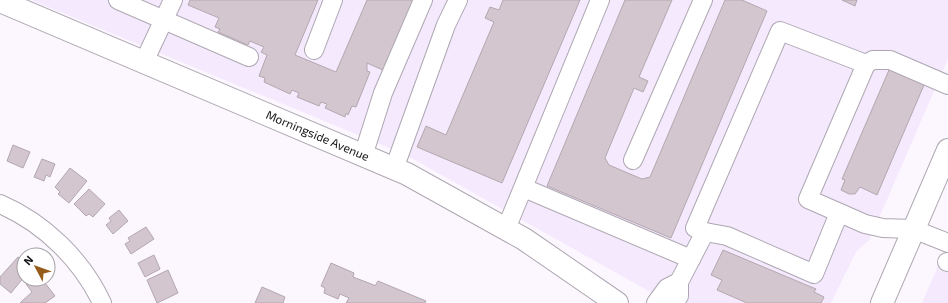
<svg xmlns="http://www.w3.org/2000/svg" width="948" height="303" font-family="'Exo 2',sans-serif">
	<style>
		.built { fill: #f5eafd }
		.building { fill: #d3c6cf; stroke: #b3a7b0 }
		.lines { fill: none; stroke-linecap: round; stroke-linejoin: round }
		.minor-casing { stroke: #aea7b2; stroke-width: 20 }
		.major-casing { stroke: #aea7b2; stroke-width: 24 }
		.minor { stroke: #fff; stroke-width: 18 }
		.major { stroke: #fff; stroke-width: 22 }
		.labels { text-anchor: middle; stroke-width: 4; stroke-linejoin: round; paint-order: stroke }
		.street-label { font-size: 12px; fill: #131115; stroke: #fff }
	</style>
	<rect width="100%" height="100%" fill="#fcf7ff"/>
	<g class="built">
		<polygon points="31,0 948,0 948,59 870,239 856,252 831,303 670,303 404,154"/>
		<polygon points="948,243 948,303 922,303"/>
	</g>
	<g class="building">
		<polygon points="190,0 318,0 295,55 336,72 367,0 414,0 385,71 367,63 367,71 370,72 356,107 352,106 348,115 346,113 345,117 325,108 327,104 321,102 319,106 297,97 299,93 292,90 290,94 264,82 265,78 259,76 267,55 261,52 264,47 250,41 248,45 218,32 220,29 215,27 219,18 188,5"/>
		<polygon points="503,0 580,0 502,183 417,147 426,126 446,135 494,22 485,18 490,7 499,10"/>
		<polygon points="625,0 672,0 639,77 648,81 643,92 634,88 605,158 609,165 642,179 650,177 725,0 742,0 767,11 671,238 547,186"/>
		<polygon points="842,0 857,0 855,6"/>
		<polygon points="892,63 927,78 877,195 860,187 855,194 849,194 841,190 845,180 842,179"/>
		<polygon points="13,145 30,152 23,168 7,161"/>
		<polygon points="42,159 55,164 50,177 46,175 44,181 34,177"/>
		<polygon points="70,168 87,181 69,203 58,194 60,192 55,187"/>
		<polygon points="89,189 105,204 93,217 89,214 86,216 74,204"/>
		<polygon points="119,210 128,221 113,234 106,225 111,221 109,218"/>
		<polygon points="146,227 154,239 131,254 125,244 130,241 128,238"/>
		<polygon points="723,250 816,289 814,292 824,297 821,303 747,303 717,290 722,280 711,275"/>
		<polygon points="154,255 160,269 145,277 138,263"/>
		<polygon points="18,257 24,261 24,277 11,293 0,284 0,277"/>
		<polygon points="331,263 354,273 353,277 374,285 375,286 378,281 426,301 425,303 346,303 349,298 340,294 338,299 324,293 325,288 321,286"/>
		<polygon points="168,270 178,293 157,303 147,280"/>
		<polygon points="33,279 42,279 55,296 45,303 20,303 32,292 26,284"/>
		<polygon points="262,287 285,297 283,303 255,303"/>
	</g>
	<g class="lines">
		<g class="minor-casing">
			<g id="minor">
				<polyline points="118,0 249,57"/>
				<polyline points="314,50 333,0"/>
				<polyline points="144,62 173,0"/>
				<polyline points="866,64 873,60 890,60 948,85"/>
				<polyline points="363,156 383,93 423,0"/>
				<polyline points="633,160 703,0"/>
				<polyline points="394,169 446,25 458,0"/>
				<polyline points="524,188 691,259"/>
				<path d="M 0,204 C 44,223 82,260 102,303"/>
				<polyline points="506,229 600,0"/>
				<polyline points="705,232 727,236 814,274 839,213"/>
				<polyline points="947,262 948,262"/>
				<polyline points="656,303 667,288 679,282"/>
				<polyline points="674,303 679,296 679,282 705,232 695,228 780,31 866,64 808,199 865,224 883,228 913,229 948,243"/>
			</g>
		</g>
		<g class="major-casing">
			<g id="major">
				<path id="s1" d="M 0,1 L 407,174 L 524,239 L 617,303"/>
				<polyline points="882,303 948,150"/>
			</g>
		</g>
		<use href="#minor" class="minor"/>
		<use href="#major" class="major"/>
	</g>
	<g class="labels">
		<g class="street-label">
			<text dy="4" stroke="none"><textPath href="#s1" startOffset="345">Morningside Avenue</textPath></text>
		</g>
	</g>
	<g transform="translate(36 267) rotate(311)"><circle r="19" fill="#ffffff" stroke="#a1a0a1"/>
	<path d="M0-3L7 15L0 10L-7 15Z" fill="#965c1a"/>
	<text y="-6" font-size="11" font-weight="bold" text-anchor="middle" fill="#131115">N</text>
	</g>
</svg>
